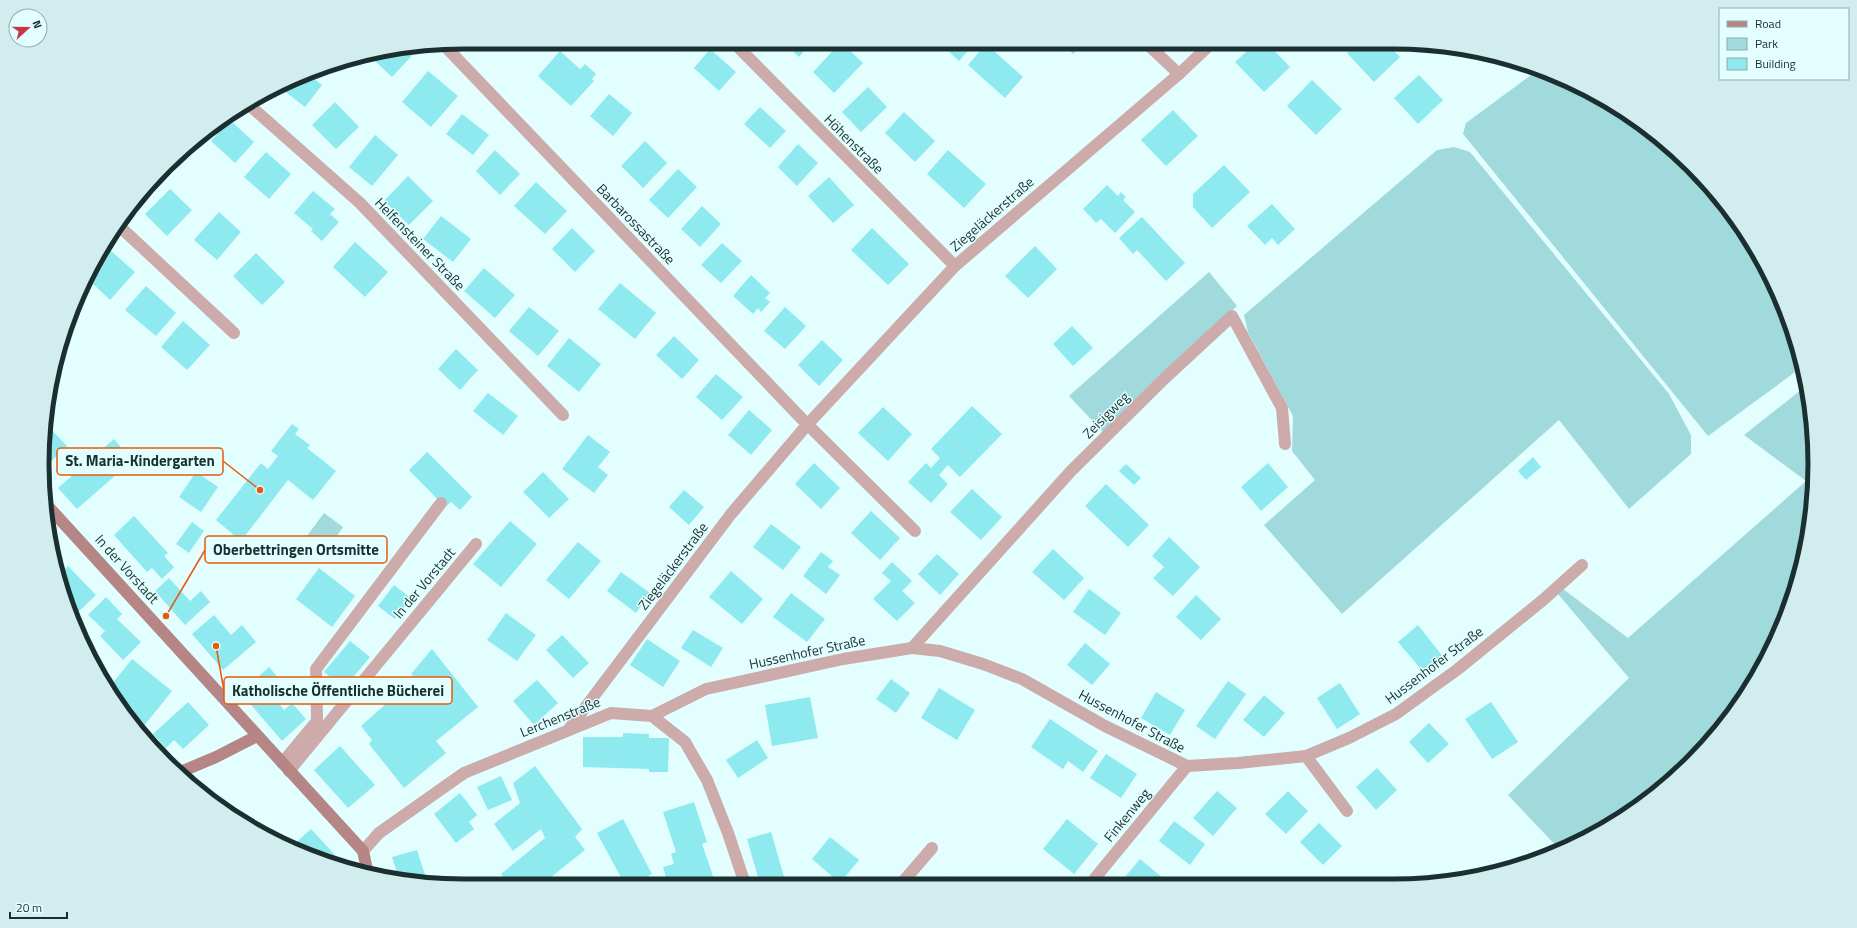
<svg xmlns="http://www.w3.org/2000/svg" width="1857" height="928" font-family="'Titillium Web',sans-serif">
	<style>
		.green { fill: #a0dadd }
		.building { fill: #8eeaef }
		.lines { fill: none; stroke-linecap: round; stroke-linejoin: round }
		.street { stroke: #cdabab; stroke-width: 12 }
		.secondary { stroke: #b68686; stroke-width: 12 }
		.labels { text-anchor: middle; stroke-width: 3; stroke-linejoin: round; paint-order: stroke }
		.street-label { font-size: 14px; fill: #1c2f30; stroke: #e2feff }
		.rim { fill: none; stroke: #1c2f30; stroke-width: 5 }
		.leader { fill: none; stroke: #e8590c; stroke-width: 1.5 }
		.callout-dot { fill: #e8590c; stroke: #e2feff; stroke-width: 1.5 }
		.callout { fill: #e2feff; stroke: #e8590c; stroke-width: 1.5 }
		.callout-label { font-size: 15px; text-anchor: middle; font-weight: bold; fill: #1c2f30 }
	</style>
	<rect width="100%" height="100%" fill="#e2feff"/>
	<g class="green">
		<polygon points="1538,70 1579,85 1650,129 1710,186 1758,253 1793,328 1802,367 1708,436 1463,134 1466,123"/>
		<polygon points="1454,147 1470,152 1669,394 1691,435 1691,454 1629,509 1559,420 1342,614 1264,525 1315,480 1292,451 1293,416 1248,332 1244,315 1437,150"/>
		<polygon points="1209,272 1237,306 1104,433 1069,396"/>
		<polygon points="1806,386 1811,409 1814,491 1801,573 1772,650 1710,742 1628,815 1561,851 1508,795 1629,678 1558,594 1563,589 1628,638 1806,481 1744,435"/>
		<polygon points="324,513 343,527 321,559 301,544"/>
	</g>
	<g class="building">
		<polygon points="501,42 519,42 511,51"/>
		<polygon points="664,42 684,42 674,52"/>
		<polygon points="783,42 812,42 799,57"/>
		<polygon points="841,42 863,63 834,93 813,72"/>
		<polygon points="939,42 976,42 959,61"/>
		<polygon points="1061,43 1084,43 1073,54"/>
		<polygon points="1256,43 1267,43 1290,67 1264,92 1235,62"/>
		<polygon points="1359,43 1386,43 1400,57 1374,82 1347,53"/>
		<polygon points="986,44 1023,77 1005,98 968,65"/>
		<polygon points="417,47 419,48 392,77 375,61 386,50"/>
		<polygon points="710,49 736,72 719,91 694,68"/>
		<polygon points="560,51 580,69 585,64 596,74 592,79 594,81 571,106 538,76"/>
		<polygon points="428,71 458,96 431,127 402,102"/>
		<polygon points="308,74 322,85 305,107 279,87"/>
		<polygon points="1419,75 1443,100 1418,124 1394,98"/>
		<polygon points="1312,80 1342,109 1316,135 1287,106"/>
		<polygon points="868,87 887,107 861,132 842,112"/>
		<polygon points="609,94 632,113 613,136 590,116"/>
		<polygon points="335,102 359,127 336,149 312,125"/>
		<polygon points="760,107 786,131 770,148 744,124"/>
		<polygon points="1173,110 1198,136 1166,166 1141,140"/>
		<polygon points="904,112 935,141 915,162 885,133"/>
		<polygon points="462,114 489,135 473,155 446,134"/>
		<polygon points="230,120 254,142 235,163 211,141"/>
		<polygon points="375,135 398,155 372,186 349,167"/>
		<polygon points="645,141 667,163 643,188 621,166"/>
		<polygon points="798,144 818,163 797,186 778,167"/>
		<polygon points="495,150 520,174 500,195 476,171"/>
		<polygon points="948,150 986,184 964,208 927,174"/>
		<polygon points="266,152 291,174 269,199 244,177"/>
		<polygon points="1224,165 1250,192 1212,228 1193,207 1193,194"/>
		<polygon points="678,169 697,187 668,218 649,200"/>
		<polygon points="408,176 433,201 409,225 384,201"/>
		<polygon points="829,177 854,205 833,223 808,196"/>
		<polygon points="536,182 567,211 545,234 514,206"/>
		<polygon points="1107,185 1118,196 1121,192 1126,197 1123,200 1135,212 1115,233 1101,219 1096,223 1083,209"/>
		<polygon points="170,189 192,210 167,236 145,214"/>
		<polygon points="313,191 335,209 330,214 339,222 322,241 311,231 313,229 294,213"/>
		<polygon points="1272,204 1295,229 1278,245 1272,238 1265,245 1247,226"/>
		<polygon points="702,206 721,224 700,247 681,229"/>
		<polygon points="219,212 241,232 217,260 194,240"/>
		<polygon points="441,216 471,239 453,262 423,239"/>
		<polygon points="1142,217 1185,263 1166,281 1137,250 1133,254 1119,238"/>
		<polygon points="572,228 595,251 575,272 552,249"/>
		<polygon points="872,228 909,264 888,285 851,250"/>
		<polygon points="355,242 388,272 365,297 333,267"/>
		<polygon points="722,243 742,261 721,283 701,265"/>
		<polygon points="1035,246 1057,269 1028,298 1005,276"/>
		<polygon points="110,250 135,272 110,300 87,278"/>
		<polygon points="256,253 285,282 262,305 233,276"/>
		<polygon points="484,268 515,295 495,318 464,291"/>
		<polygon points="751,275 770,293 765,298 770,302 761,312 758,308 753,314 733,296"/>
		<polygon points="620,283 656,313 635,339 598,309"/>
		<polygon points="146,286 176,313 156,336 125,310"/>
		<polygon points="529,307 559,331 538,356 509,331"/>
		<polygon points="785,307 806,326 785,349 764,331"/>
		<polygon points="183,321 210,345 187,370 161,347"/>
		<polygon points="1072,326 1093,348 1073,366 1053,344"/>
		<polygon points="674,336 699,360 682,379 656,355"/>
		<polygon points="569,338 601,364 579,392 547,366"/>
		<polygon points="822,340 843,360 819,386 798,365"/>
		<polygon points="456,349 478,370 460,390 438,369"/>
		<polygon points="716,374 743,397 722,420 696,397"/>
		<polygon points="488,393 518,416 503,435 473,411"/>
		<polygon points="972,406 1002,434 960,477 948,465 939,475 948,484 931,503 908,482 926,463 931,468 940,458 931,449"/>
		<polygon points="883,407 912,434 888,461 858,433"/>
		<polygon points="749,410 772,430 751,455 728,435"/>
		<polygon points="45,423 67,446 44,468 43,437"/>
		<polygon points="292,424 299,429 295,434 310,445 307,448 336,471 313,500 288,480 241,541 216,520 261,463 268,469 278,456 271,451"/>
		<polygon points="588,435 610,452 598,467 608,475 594,493 562,469"/>
		<polygon points="114,439 129,457 114,470 117,474 77,509 58,488"/>
		<polygon points="427,452 472,497 460,510 451,502 445,507 409,470"/>
		<polygon points="1533,457 1541,467 1526,480 1518,471"/>
		<polygon points="814,463 840,488 821,509 795,484"/>
		<polygon points="1268,463 1288,487 1261,511 1241,487"/>
		<polygon points="1126,464 1141,478 1134,485 1119,471"/>
		<polygon points="196,472 218,487 201,512 179,497"/>
		<polygon points="543,472 569,499 549,518 523,492"/>
		<polygon points="1106,484 1149,525 1128,547 1085,506"/>
		<polygon points="972,489 1002,517 981,540 950,512"/>
		<polygon points="684,490 704,507 689,525 669,507"/>
		<polygon points="871,511 900,538 880,560 851,533"/>
		<polygon points="134,516 168,553 164,556 174,567 162,579 152,568 147,572 114,535"/>
		<polygon points="510,521 537,544 501,587 473,564"/>
		<polygon points="192,522 204,531 189,553 176,544"/>
		<polygon points="771,524 801,547 783,570 753,547"/>
		<polygon points="1169,537 1200,567 1173,596 1153,578 1164,567 1152,556"/>
		<polygon points="578,542 601,561 569,599 546,580"/>
		<polygon points="1053,549 1084,578 1064,600 1032,572"/>
		<polygon points="821,552 833,561 828,567 840,575 826,594 803,576"/>
		<polygon points="937,554 959,574 940,595 918,574"/>
		<polygon points="892,562 912,581 902,591 915,603 897,621 873,599 891,581 882,573"/>
		<polygon points="68,566 96,595 72,618 64,599 59,575"/>
		<polygon points="319,568 355,596 332,627 296,599"/>
		<polygon points="731,571 763,599 742,624 709,597"/>
		<polygon points="621,572 650,593 636,613 607,591"/>
		<polygon points="169,578 190,601 201,591 210,602 185,625 155,591"/>
		<polygon points="394,585 411,598 395,619 378,606"/>
		<polygon points="1089,589 1121,613 1105,635 1073,612"/>
		<polygon points="791,593 825,619 807,642 773,617"/>
		<polygon points="1196,595 1221,619 1201,640 1176,617"/>
		<polygon points="106,597 122,614 117,619 141,642 123,660 100,636 105,631 88,615"/>
		<polygon points="506,613 536,635 517,661 487,640"/>
		<polygon points="214,615 231,635 242,625 256,642 223,670 192,634"/>
		<polygon points="1418,625 1444,658 1425,674 1398,642"/>
		<polygon points="693,630 723,648 711,667 681,648"/>
		<polygon points="562,635 589,663 573,678 546,650"/>
		<polygon points="647,639 680,661 663,687 630,665"/>
		<polygon points="350,641 370,657 344,688 324,672"/>
		<polygon points="1085,643 1110,664 1092,685 1067,665"/>
		<polygon points="83,644 103,666 98,671 86,651"/>
		<polygon points="432,649 478,707 436,741 446,753 404,788 369,744 372,740 361,726 415,678 411,674"/>
		<polygon points="132,659 172,691 139,732 129,721 106,683 108,680 112,684"/>
		<polygon points="269,667 287,688 281,693 286,700 280,705 284,710 292,703 306,719 282,741 241,693"/>
		<polygon points="891,679 910,693 896,713 876,699"/>
		<polygon points="537,680 558,703 534,725 513,701"/>
		<polygon points="1228,681 1246,694 1215,739 1196,726"/>
		<polygon points="1340,683 1360,714 1337,729 1317,698"/>
		<polygon points="939,688 975,710 957,740 921,718"/>
		<polygon points="1156,692 1185,710 1170,735 1141,718"/>
		<polygon points="1264,695 1285,713 1264,737 1243,720"/>
		<polygon points="810,697 818,738 772,746 765,705"/>
		<polygon points="188,702 209,725 183,749 174,740 166,748 153,734"/>
		<polygon points="1491,702 1518,742 1492,759 1465,719"/>
		<polygon points="1050,719 1098,751 1083,772 1068,761 1063,769 1031,747"/>
		<polygon points="1429,723 1449,744 1428,763 1409,742"/>
		<polygon points="623,733 649,734 649,738 669,738 668,772 649,772 649,769 583,767 583,737 623,737"/>
		<polygon points="757,740 768,758 738,778 726,760"/>
		<polygon points="340,746 375,785 348,808 314,770"/>
		<polygon points="1106,754 1137,774 1121,798 1090,778"/>
		<polygon points="535,766 582,829 575,837 585,850 541,885 510,885 501,874 545,838 541,829 513,851 494,824 520,803 513,783"/>
		<polygon points="1377,768 1397,790 1376,810 1356,787"/>
		<polygon points="501,776 512,800 488,810 477,787"/>
		<polygon points="1217,791 1237,808 1213,836 1193,818"/>
		<polygon points="1288,791 1308,811 1286,834 1265,814"/>
		<polygon points="460,793 477,815 469,822 474,829 456,843 434,814"/>
		<polygon points="694,802 707,842 702,844 714,879 703,884 668,884 663,867 674,864 671,854 676,852 663,812"/>
		<polygon points="623,819 652,874 633,885 625,885 597,833"/>
		<polygon points="1067,819 1098,844 1074,874 1043,849"/>
		<polygon points="1174,821 1205,844 1190,865 1159,841"/>
		<polygon points="1319,823 1342,846 1323,865 1300,842"/>
		<polygon points="311,829 335,855 328,861 291,847"/>
		<polygon points="771,832 785,880 770,884 760,884 747,839"/>
		<polygon points="830,837 859,860 840,883 812,859"/>
		<polygon points="417,850 426,878 415,882 399,879 392,857"/>
		<polygon points="1140,859 1169,883 1120,883"/>
		<polygon points="948,876 959,884 942,884"/>
	</g>
	<g class="lines">
		<g class="street">
			<polyline points="733,42 955,266"/>
			<polyline points="1146,43 1179,74"/>
			<polyline points="443,44 801,418 915,531"/>
			<polyline points="247,103 360,203 563,415"/>
			<polyline points="117,224 234,333"/>
			<polyline points="912,648 1071,471 1165,378 1232,316 1282,408 1285,444"/>
			<polyline points="652,716 706,689 843,659 912,648 940,651 983,664 1022,679 1105,726 1187,766 1238,763 1306,756 1349,738 1396,714 1458,669 1543,600 1582,565"/>
			<polyline points="569,729 731,514 807,425 955,266 1179,74 1212,43"/>
			<polyline points="1306,756 1347,811"/>
			<polyline points="282,763 317,721 316,669 441,503"/>
			<polyline points="289,771 476,544"/>
			<polyline points="363,851 379,833 464,773 611,713 652,716 685,742 707,780 728,833 745,884"/>
			<polyline points="1091,883 1187,766"/>
			<polyline points="901,884 932,848"/>
		</g>
		<g class="secondary">
			<polyline points="45,503 363,851 368,874"/>
			<polyline points="178,773 216,757 257,736"/>
		</g>
	</g>
	<g class="labels">
		<g class="street-label">
			<text transform="translate(854 144) rotate(45)" y="5">Höhenstraße</text>
			<text transform="translate(992 214) rotate(-41)" y="5">Ziegeläckerstraße</text>
			<text transform="translate(636 224) rotate(46)" y="5">Barbarossastraße</text>
			<text transform="translate(420 244) rotate(46)" y="5">Helfensteiner Straße</text>
			<text transform="translate(1106 415) rotate(-45)" y="5">Zeisigweg</text>
			<text transform="translate(673 566) rotate(-53)" y="5">Ziegeläckerstraße</text>
			<text transform="translate(127 569) rotate(48)" y="5">In der Vorstadt</text>
			<text transform="translate(424 583) rotate(-50)" y="5">In der Vorstadt</text>
			<text transform="translate(807 652) rotate(-12)" y="5">Hussenhofer Straße</text>
			<text transform="translate(1434 665) rotate(-37)" y="5">Hussenhofer Straße</text>
			<text transform="translate(560 717) rotate(-22)" y="5">Lerchenstraße</text>
			<text transform="translate(1132 721) rotate(28)" y="5">Hussenhofer Straße</text>
			<text transform="translate(1127 815) rotate(-51)" y="5">Finkenweg</text>
		</g>
	</g>
	<path d="M0 0H1857V928H0ZM464 49H1393A415 415 0 0 1 1808 464V464A415 415 0 0 1 1393 879H464A415 415 0 0 1 49 464V464A415 415 0 0 1 464 49Z" fill="#d2edee" fill-rule="evenodd"/>
	<path class="rim" d="M464 49H1393A415 415 0 0 1 1808 464V464A415 415 0 0 1 1393 879H464A415 415 0 0 1 49 464V464A415 415 0 0 1 464 49Z"/>
	<path class="leader" d="M260 490L223 461M166 616L205 550M216 646L224 691"/>
	<g class="callout-dot">
		<circle cx="260" cy="490" r="4"/>
		<circle cx="166" cy="616" r="4"/>
		<circle cx="216" cy="646" r="4"/>
	</g>
	<g class="callout">
		<rect x="57" y="448" width="166" height="27" rx="4"/>
		<rect x="205" y="536" width="182" height="27" rx="4"/>
		<rect x="224" y="677" width="228" height="27" rx="4"/>
	</g>
	<g class="callout-label">
		<text x="140" y="466">St. Maria-Kindergarten</text>
		<text x="296" y="555">Oberbettringen Ortsmitte</text>
		<text x="338" y="696">Katholische Öffentliche Bücherei</text>
	</g>
	<rect x="1719" y="8" width="130" height="72" fill="#e2feff" stroke="#93abac"/>
	<rect x="1727" y="21" width="20" height="6" fill="#b68686" stroke="#93abac"/>
	<text x="1755" y="28" font-size="12" fill="#1c2f30">Road</text>
	<rect x="1727" y="38" width="20" height="12" fill="#a0dadd" stroke="#93abac"/>
	<text x="1755" y="48" font-size="12" fill="#1c2f30">Park</text>
	<rect x="1727" y="58" width="20" height="12" fill="#8eeaef" stroke="#93abac"/>
	<text x="1755" y="68" font-size="12" fill="#1c2f30">Building</text>
	<g transform="translate(28 28) rotate(69)"><circle r="19" fill="#e2feff" stroke="#93abac"/>
	<path d="M0-3L7 15L0 10L-7 15Z" fill="#c73749"/>
	<text y="-6" font-size="11" font-weight="bold" text-anchor="middle" fill="#1c2f30">N</text>
	</g>
	<path d="M10 912v6h57v-6" fill="none" stroke="#1c2f30" stroke-width="2"/>
	<text x="16" y="912" font-size="12" fill="#1c2f30" stroke="#e2feff" stroke-width="3" paint-order="stroke">20 m</text>
</svg>
